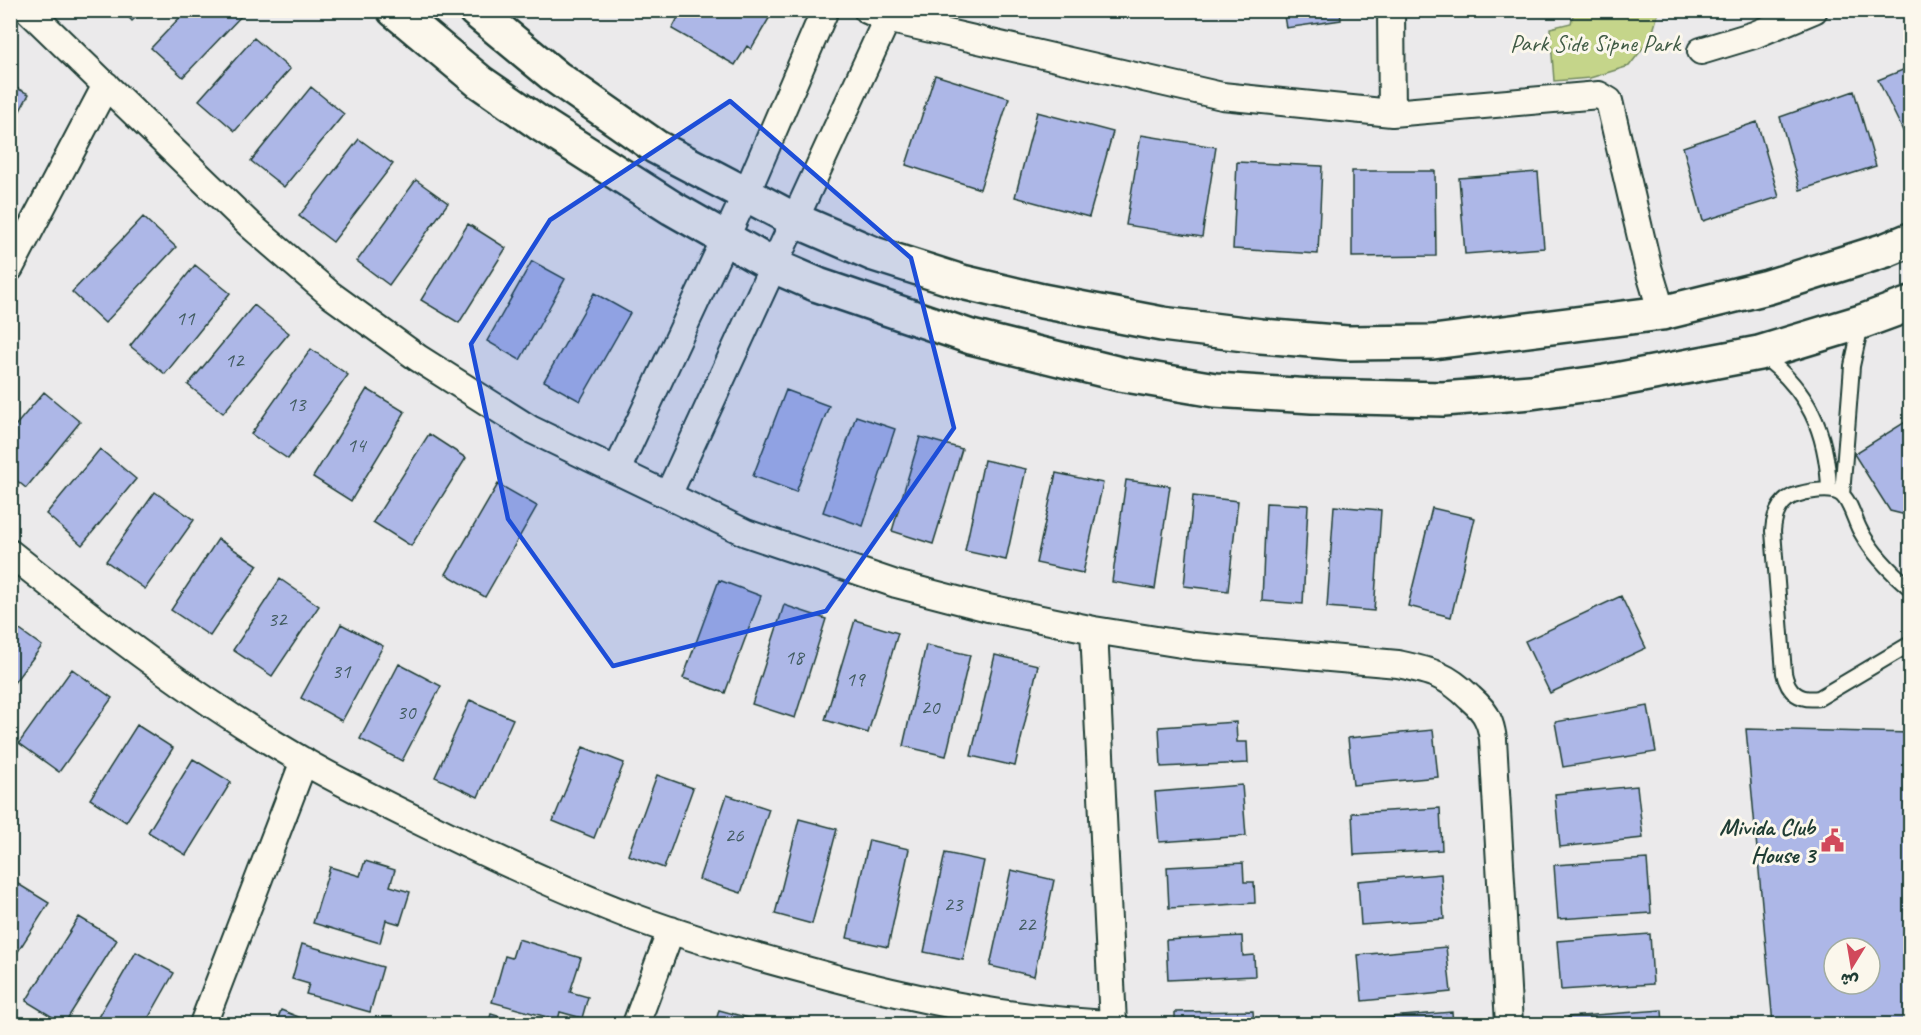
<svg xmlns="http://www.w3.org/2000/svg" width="1921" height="1035" font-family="Caveat,'Playpen Sans Arabic',sans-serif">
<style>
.green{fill:#c5d58a;stroke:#72895f;stroke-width:1.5}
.building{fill:#adb7e7;stroke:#1f3d34;stroke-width:1.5;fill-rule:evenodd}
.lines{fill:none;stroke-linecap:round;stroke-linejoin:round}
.service-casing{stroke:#1f3d34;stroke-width:18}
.minor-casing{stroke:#1f3d34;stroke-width:30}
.tertiary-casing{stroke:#1f3d34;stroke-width:38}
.service{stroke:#fbf7ec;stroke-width:14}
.minor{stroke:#fbf7ec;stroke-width:26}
.tertiary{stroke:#fbf7ec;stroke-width:33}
.marked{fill:#1d4ed8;fill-opacity:0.2;stroke:#1d4ed8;stroke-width:4.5;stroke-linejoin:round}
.labels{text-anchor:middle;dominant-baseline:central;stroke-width:6;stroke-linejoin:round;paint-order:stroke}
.number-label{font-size:21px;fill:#425c61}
.park-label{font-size:24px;fill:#405b45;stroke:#fbf7ec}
.poi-label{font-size:24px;font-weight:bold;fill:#1f3d34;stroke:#fbf7ec;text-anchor:end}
</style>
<rect width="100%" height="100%" fill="#ebeaeb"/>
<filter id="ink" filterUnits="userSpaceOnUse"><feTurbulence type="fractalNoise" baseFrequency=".0167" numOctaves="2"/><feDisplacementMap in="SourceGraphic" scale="12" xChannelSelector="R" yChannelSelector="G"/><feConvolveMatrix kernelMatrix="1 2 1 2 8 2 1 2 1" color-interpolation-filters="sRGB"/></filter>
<g filter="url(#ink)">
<path class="green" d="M1574 11V10L1659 11 1651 38 1629 66 1590 78 1554 81 1550 28 1571 23Z"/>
<path class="building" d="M122 10H144L132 21Z
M187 10 245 12 183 77 151 48Z
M682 10H762L771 15 751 49 747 46 735 65 672 29Z
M1283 10H1340L1341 20 1286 28Z
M254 38 290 69 235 131 199 100Z
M1910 67V145L1878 80Z
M935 75 1009 98 980 189 906 165Z
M10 85 29 94 10 129Z
M311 87 344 114 284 187 251 161Z
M1854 91 1876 166 1800 190 1780 117Z
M1037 112 1113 132 1089 217 1015 197Z
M1757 122 1779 197 1703 221 1683 147Z
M1141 135 1216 147 1202 237 1126 225Z
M359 139 393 164 333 242 299 216Z
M1237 162 1322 166 1318 254 1233 249Z
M1352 171H1435L1436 256 1352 257Z
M1538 172 1544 248 1465 254 1459 178Z
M416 180 448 203 389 285 357 261Z
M143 217 176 247 105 323 72 292Z
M468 224 506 248 459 323 421 300Z
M532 261 565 279 520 360 487 341Z
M195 265 230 293 165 374 130 346Z
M594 293 630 313 580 401 544 381Z
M254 305 289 333 223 413 188 385Z
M311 349 348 375 288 459 251 434Z
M367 389 405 412 351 501 313 477Z
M786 390 829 406 796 492 753 476Z
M44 392 80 422 26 488 10 475V432Z
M856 416 895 429 863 526 823 512Z
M1910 419V516L1890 511 1854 454Z
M429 434 466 458 411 546 373 522Z
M920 437 962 449 933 544 892 531Z
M100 449 136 479 82 545 46 514Z
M984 460 1026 469 1006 560 965 551Z
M1056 473 1103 483 1083 573 1036 563Z
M1126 480 1170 486 1155 589 1112 582Z
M498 484 537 506 485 597 446 574Z
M155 492 194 520 145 589 106 561Z
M1193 496 1238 501 1228 591 1184 586Z
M1266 503 1308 505 1303 604 1262 601Z
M1334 506 1381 510 1374 611 1327 607Z
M1432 508 1475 518 1451 617 1408 606Z
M218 539 258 565 210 636 171 610Z
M280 579 319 606 272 676 233 650Z
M719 580 761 596 725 693 683 678Z
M1621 596 1646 648 1550 693 1525 641Z
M784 605 826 619 795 718 752 704Z
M855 620 898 633 868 733 825 720Z
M10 623 42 646 10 688Z
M341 624 383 646 342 721 301 698Z
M926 645 970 655 946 756 903 746Z
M995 655 1038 665 1015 766 971 756Z
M399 664 441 686 402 761 360 739Z
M72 669 112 698 59 772 19 743Z
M470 700 513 719 478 797 435 777Z
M1648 706 1656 752 1563 767 1555 722Z
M1236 722 1237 742H1247L1248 763 1161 767 1159 727Z
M137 725 173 748 126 822 90 799Z
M1746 729 1910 733V1024H1773ZM1834 948H1870V984H1834Z
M1433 730 1438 777 1353 785 1348 738Z
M583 747 624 763 594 838 553 821Z
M193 759 231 782 186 855 148 832Z
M657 775 693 788 664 868 628 855Z
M1242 785 1246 836 1159 842 1155 792Z
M1637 786 1643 838 1560 847 1555 794Z
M727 795 769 809 741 893 699 879Z
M1440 808 1442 850 1354 855 1352 813Z
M799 819 837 829 812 924 775 914Z
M869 840 909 849 888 947 847 938Z
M945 853 984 861 963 960 924 952Z
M1647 859 1651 913 1558 919 1554 865Z
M365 861 395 870 390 886 410 892 400 924 386 920 380 943 313 923 330 867 360 876Z
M1243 863 1244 882H1254L1255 903 1169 908 1167 867Z
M1011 870 1054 880 1034 976 990 966Z
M1441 874 1444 919 1361 925 1358 881Z
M10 879 49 903 10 964Z
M79 917 117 940 64 1024 26 1001Z
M1650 934 1653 984 1561 990 1557 941Z
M1242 936 1243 956 1254 955 1255 976 1168 980 1166 940Z
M518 939 581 958 570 992 588 997 582 1018 560 1012 558 1020 492 1002 505 956 512 958Z
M302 944 383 967 370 1012 306 994 309 984 292 979Z
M1446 947 1451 992 1362 1001 1358 955Z
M136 952 174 973 145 1024H94Z
M281 1010 316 1024H276Z
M719 1010 760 1021 759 1024H715Z
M1662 1010 1663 1024H1568V1017Z
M1253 1011 1254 1024H1175V1012Z
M1452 1012 1453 1024H1366L1365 1019Z
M491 1014 523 1024H488Z"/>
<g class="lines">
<defs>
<path id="service" d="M1760 354C1808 389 1827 431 1829 489
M1842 495 1852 366 1861 325
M1910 588C1891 572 1873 554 1861 532 1855 522 1851 503 1842 495 1832 486 1804 492 1793 496 1779 502 1774 517 1773 531L1784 673C1788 693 1800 701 1819 698L1910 644"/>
<path id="minor" d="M28 10 250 225 331 295 418 358 530 429 746 533 896 584 988 608 1094 630 1194 646 1398 664C1430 671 1446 674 1470 698 1477 704 1485 712 1488 720 1491 726 1492 733 1493 739L1509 1024
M867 10 887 19 1222 96 1392 113 1391 10
M1701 51 1754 35 1814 10
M1392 113 1599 95 1609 101 1648 267 1662 313
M10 268 106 85
M617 470 746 194 825 10
M668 495 887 19
M10 553C104 628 200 702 305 762 342 783 380 802 419 821 490 856 562 890 636 918 692 939 749 955 806 970 906 998 1009 1020 1113 1024
M1094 630 1113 1024
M203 1024 304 761
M636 1024 671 930"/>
<path id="tertiary" d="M394 10 480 82 539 123 672 208 774 266 818 285 971 337 1120 374 1215 390 1312 396 1443 399 1531 392 1605 382 1759 353 1861 322 1910 304
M475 10 556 77 656 147 795 220 874 254 962 282 1042 301 1162 324 1261 336 1347 343 1433 342 1662 313 1768 287 1886 250 1910 240"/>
</defs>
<use href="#service" class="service-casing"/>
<use href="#minor" class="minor-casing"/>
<use href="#tertiary" class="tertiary-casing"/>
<use href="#service" class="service"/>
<use href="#minor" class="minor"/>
<use href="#tertiary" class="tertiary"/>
</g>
</g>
<path class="marked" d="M730 101 911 258 954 428 826 611 613 666 508 519 471 344 550 220Z"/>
<defs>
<symbol id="civic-bare" viewBox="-9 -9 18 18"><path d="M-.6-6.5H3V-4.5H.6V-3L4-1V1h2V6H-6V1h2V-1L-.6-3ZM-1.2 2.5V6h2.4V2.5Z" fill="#d1495b" stroke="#fbf7ec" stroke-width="2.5" paint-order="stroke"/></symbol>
</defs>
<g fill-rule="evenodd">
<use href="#civic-bare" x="1816" y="824" width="33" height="33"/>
</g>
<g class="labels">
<g class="number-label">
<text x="185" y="318">11</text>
<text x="234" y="360">12</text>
<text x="296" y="404">13</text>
<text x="356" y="445">14</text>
<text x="277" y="619">32</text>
<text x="794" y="657">18</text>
<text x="341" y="671">31</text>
<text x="855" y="679">19</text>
<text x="930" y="707">20</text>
<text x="406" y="712">30</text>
<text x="734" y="835">26</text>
<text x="953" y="904">23</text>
<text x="1026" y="924">22</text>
</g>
<g class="park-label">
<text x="1595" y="43">Park Side Sipne Park</text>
</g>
<g class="poi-label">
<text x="1815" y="827">Mivida Club<tspan x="1815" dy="28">House 3</tspan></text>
</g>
</g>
<rect width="1921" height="1035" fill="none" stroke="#fbf7ec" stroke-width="36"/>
<rect x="18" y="18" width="1885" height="999" fill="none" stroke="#1f3d34" stroke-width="2" filter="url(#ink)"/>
<g transform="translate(1852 966) rotate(191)"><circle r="28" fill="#fbf7ec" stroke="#a3ada2" stroke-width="1.5"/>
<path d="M0-4.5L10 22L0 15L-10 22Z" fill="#d1495b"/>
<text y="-9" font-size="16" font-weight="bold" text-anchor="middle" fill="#1f3d34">ش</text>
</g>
</svg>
